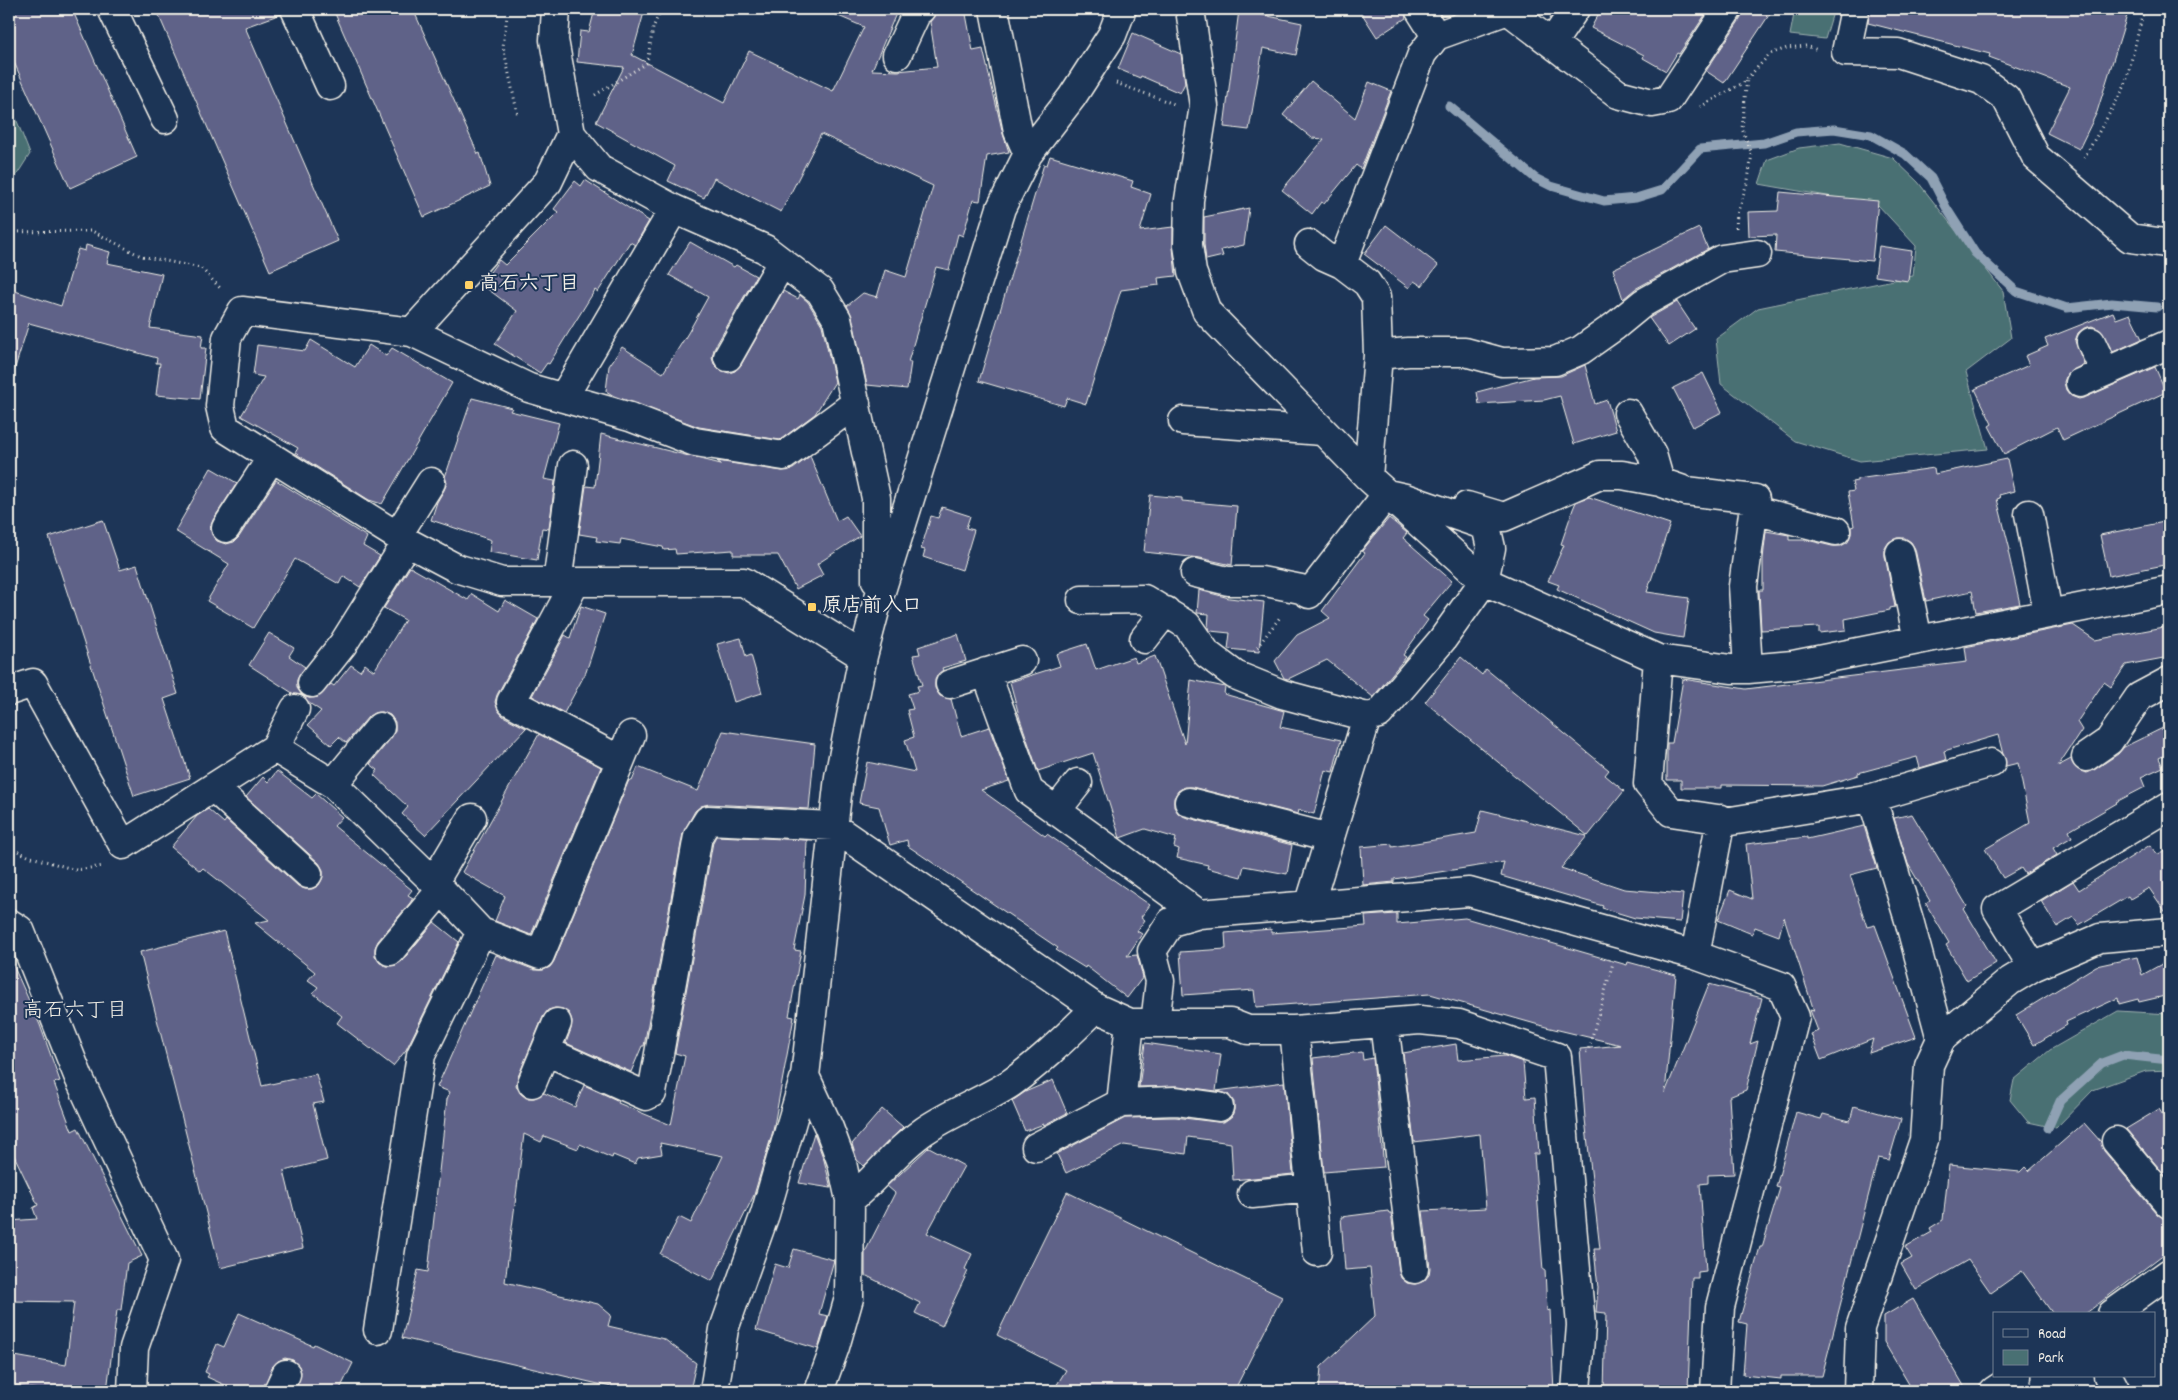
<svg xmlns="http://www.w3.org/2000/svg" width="2178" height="1400" font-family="Dekko,'Klee One',sans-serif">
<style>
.green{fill:#497073;stroke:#9eb0ae}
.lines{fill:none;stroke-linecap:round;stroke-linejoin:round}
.stream{stroke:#8fa1b4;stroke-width:9}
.building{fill:#5e6288;stroke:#f4f1e8}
.minor-casing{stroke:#f4f1e8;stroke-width:31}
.path{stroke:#f4f1e8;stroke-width:3;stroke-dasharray:1 4;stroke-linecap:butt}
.minor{stroke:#1d3557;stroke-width:28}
.poi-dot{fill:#ffd166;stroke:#1d3557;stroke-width:2}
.labels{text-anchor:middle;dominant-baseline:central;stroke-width:4;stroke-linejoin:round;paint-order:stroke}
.poi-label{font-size:20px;font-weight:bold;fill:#f4f1e8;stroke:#1d3557;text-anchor:start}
.neighbourhood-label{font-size:21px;fill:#f4f1e8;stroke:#1d3557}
</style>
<rect width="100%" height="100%" fill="#1d3557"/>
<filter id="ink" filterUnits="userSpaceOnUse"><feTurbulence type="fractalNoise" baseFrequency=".02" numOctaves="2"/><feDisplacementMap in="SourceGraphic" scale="10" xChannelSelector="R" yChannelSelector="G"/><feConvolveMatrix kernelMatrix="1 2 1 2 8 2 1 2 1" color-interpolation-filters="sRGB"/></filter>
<g filter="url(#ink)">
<path class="green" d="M1795 9H1834L1825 39 1790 35Z
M9 101 30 154 9 187Z
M1840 143 1893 158 1918 182 2003 291 2011 338 1966 372 1988 449 1860 461 1795 441 1721 384 1716 339 1758 308 1913 276 1916 246 1878 205 1759 184 1767 160 1799 148Z
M2118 1011 2169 1014V1070L2146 1071 2093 1090 2056 1128 2028 1122 2010 1100 2014 1080 2050 1050Z"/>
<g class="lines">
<path class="stream" d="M1449 106 1535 178 1551 186 1604 201 1636 198 1662 190 1700 149 1764 143 1796 132 1834 129 1871 135 1905 154 1931 178 1947 209 1975 253 2016 291 2067 308 2112 303 2157 307
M2048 1128 2060 1101 2102 1063 2123 1055 2169 1060"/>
</g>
<path class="building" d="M9 9H72L137 157 70 188 9 51Z
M156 9H280L281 14 245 27 338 241 270 271Z
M333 9H413L478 154 480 153 490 186 424 217Z
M595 9H645L632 55 724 103 749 51 833 91 864 27 822 9H898L872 70 898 71 937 67 930 22 936 13 965 9 973 51 983 49 1003 134 1009 152 987 156 980 201 973 200 963 236 958 234 949 270 936 267 908 362H911L907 389 867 385 852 316 847 306 863 293 877 297 885 270 906 277 933 186 821 134 781 212 714 178 704 198 668 181 675 166 596 122 624 67 577 62 580 31 589 32Z
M1359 9H1404L1406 18 1377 37Z
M1601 9H1709L1679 54 1677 53 1666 71 1643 58 1644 55 1591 28Z
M1743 9H1773L1724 83 1706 71 1741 18Z
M1870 9H2129L2097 112 2079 149 2047 133 2070 87 1989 57 1990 54 1868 23Z
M1239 10 1302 23 1296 55 1263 48 1249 130 1224 127Z
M1133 33 1181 54 1185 83 1180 93 1141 76 1140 78 1118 69Z
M1311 81 1355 118 1369 82 1391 91 1361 169 1356 165 1324 204 1321 202 1312 214 1282 190 1324 139 1312 138 1283 115Z
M1050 156 1133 181 1131 187 1151 194 1140 231 1173 227V247L1176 276 1158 278 1159 285 1121 290 1086 404 1067 398 1064 406 979 381 1044 164 1047 165Z
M585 180 649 221 635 245 630 242 598 292 595 290 549 364 547 363 540 373 495 344 517 311 481 284 499 260 505 265 558 212 554 209 575 181 581 186Z
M1780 192 1878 201 1872 261 1775 252 1776 235 1749 236 1748 212 1778 211Z
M1249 208 1244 245 1221 250 1223 256 1206 260 1204 244V217Z
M1386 225 1438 265 1422 286 1414 281 1409 288 1364 254Z
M1699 228 1708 249 1635 289 1623 299 1613 269Z
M690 242 734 267 736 265 756 276 714 349 712 358 714 364 720 370 729 373 735 371 741 365 783 291 798 299 800 295 808 302 822 325 835 382 815 414 780 440 699 427 614 396 606 391 609 366 622 347 663 373 688 333 708 297 669 275Z
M86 245 110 252 107 263 162 274 150 328 203 335 201 348H206L200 399 156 395 160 363H156L157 358 29 323 14 371H9V289L61 306 78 249 85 251Z
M1879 246 1912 251 1908 281 1875 276Z
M1677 302 1695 329 1669 346 1649 318Z
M2113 312 2116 319 2130 314 2142 339 2113 352 2100 330 2092 326 2084 328 2078 333 2075 341 2084 364 2067 374 2064 382 2066 390 2071 396 2079 399 2086 397 2155 367 2166 392 2063 440 2057 427 2004 454 1989 426 1992 424 1975 389 2029 365 2025 356 2048 346 2045 339Z
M311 340 355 367 369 345 386 356 392 348 452 383 382 504 369 500 295 453 298 448 241 416 264 377 253 375 257 345 305 351Z
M1585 365 1595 404 1607 400 1616 431 1574 444 1560 396 1544 400 1479 404 1477 392 1534 377 1561 376Z
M1703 373 1722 412 1693 427 1673 388Z
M472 398 512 408 510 411 559 423 544 479 555 481 549 529 542 528 537 560 489 552 491 540 431 520 437 502 444 490 447 483 445 477Z
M601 434 721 464 717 461 782 471 793 469 810 456 837 521 846 516 860 536 817 564 823 575 796 589 778 555H733V550L676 554 675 549 664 550 663 547 621 539 620 544 596 541 597 537 579 534 586 486 595 487Z
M2007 459 2014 491 1999 495 2000 498 1997 499 2010 550 2008 551 2020 604 1976 612 1972 591 1926 601 1915 549 1911 542 1905 538H1897L1889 542 1885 548V556L1895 607 1890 608V610L1845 619 1846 630 1819 633V627L1761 630 1759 590H1763V559L1766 531 1789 535V540H1807L1832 546H1841L1848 542 1851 534V527L1854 526 1848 492 1854 491 1852 482 1857 481V479L1934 468 1935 474Z
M211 468 237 483 213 520 210 528 212 535 217 541 226 544 234 542 239 537 276 480 367 537 363 546 380 556 360 587 343 576 339 584 295 559 253 628 207 601 229 564 175 531Z
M1150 495 1182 498V501L1237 506 1232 565 1200 558 1144 552Z
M1589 497 1670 524 1647 592 1689 598 1683 638 1654 633 1557 589 1559 585 1548 581 1564 545 1561 544 1573 509 1576 502Z
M942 507 970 516 966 528 974 530 962 570 923 557 925 550 921 549 931 516 938 518Z
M1389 518 1407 533 1403 538 1452 581 1423 616 1428 620 1403 655 1406 657 1373 697 1327 660 1288 679 1284 678 1275 661 1297 635 1330 618 1322 611 1365 553 1362 551Z
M103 520 120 570 137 565 178 694 164 699 190 778 134 796 49 537Z
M2169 521V564L2109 576 2100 535Z
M410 567 468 600 472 594 499 611 505 600 538 619 497 695 495 702 498 710 503 716 526 728 425 835 402 814 408 807 374 775 378 770 370 764 392 737 395 730V722L390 715 382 712 374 713 368 717 346 743 339 737 331 745 308 725 321 711 309 703 303 695 294 694 249 665 269 633 294 648 289 656 305 667 297 680V688L302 695 309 698 318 697 331 684 334 686 351 665 360 671 365 664 374 671 405 620 384 608Z
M1199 590 1229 598 1264 602 1259 652 1228 649 1230 633 1210 631 1208 628 1209 614 1197 613Z
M581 606 605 614 586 672 564 713 532 696 565 635 570 638Z
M2073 625 2095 640 2164 627 2169 657 2126 665 2111 687 2104 682 2077 722 2082 730 2058 766 2071 759 2074 766 2080 771 2087 773 2094 770 2118 754 2124 747 2169 725V753L2159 758 2163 767 2141 777 2145 787 2116 802 2117 803 2069 831 2072 837 2053 848 2057 855 2025 874 2021 868 2003 878 1985 849 2030 823 2018 763 2006 766 1998 735 1944 751 1946 760 1920 768 1917 757 1858 773V775L1822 786 1722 785V788H1681V780H1667V743H1672L1683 679 1746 689 1967 662 1965 647Z
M958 634 966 661 942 668 943 670 938 674 935 680V688L940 696 951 699 961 736 989 727 1009 781 981 790 1045 836 1047 834 1150 905 1141 917 1145 920 1137 931 1142 934 1127 956 1137 955 1143 977 1127 998 1086 966 1085 968 1056 950 1058 948 908 846 907 840 890 845 879 807 859 803 867 762 915 772 905 740 914 737 907 710 913 709 908 694 919 691 917 686 922 685 913 655 920 654 918 647Z
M741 638 746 657 751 655 762 693 734 702 717 644Z
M1087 644 1096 670 1134 657 1136 663 1155 656 1185 744 1191 680 1225 687 1224 694 1284 711 1280 727 1341 740 1333 772 1325 770 1314 814 1299 810 1298 814 1192 787H1184L1178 791 1174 798V807L1178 813 1185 817 1292 845 1287 874 1244 866 1241 877 1207 868 1208 865 1177 858 1179 849 1174 847 1176 838 1145 829 1120 838 1093 753 1038 771 1020 719 1010 682 1060 666 1056 654Z
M1461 657 1482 675 1486 669 1609 770 1605 775 1624 791 1588 836 1425 702Z
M723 731 815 744 809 809 709 804 701 806 695 811 683 833 644 1046H642L631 1072 566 1043 571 1029 572 1021 569 1013 563 1009 555 1008 548 1010 543 1017 518 1077 516 1085 520 1093 526 1098H534L544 1093 575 1107 584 1085 619 1101 618 1103 671 1125 685 1056 675 1053 713 842 716 836 807 840 805 895 794 950 801 951 789 1016 794 1017 773 1131 754 1195 712 1281 660 1254 679 1217 691 1223 723 1156 660 1143 662 1154 638 1158 635 1164 613 1155 612 1158 580 1144 578 1149 544 1136 541 1142 524 1134 505 1282 598 1304 611 1315 608 1326 664 1339 696 1363 690 1391H628L402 1338 418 1270 428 1272 447 1099 450 1092 437 1087 496 955 535 970H543L550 967 554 961 629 780 632 781 638 767 698 791Z
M539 734 601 767 531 935 495 921 505 896 462 872Z
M277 771 312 798 316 794 342 817 334 826 412 890 408 895 413 898 410 903 378 941 375 948V956L380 963 388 966 396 965 402 961 434 922 459 942 406 1050 393 1066 337 1023 342 1016 313 993 318 987 308 980 315 972 255 923 269 920 203 868 200 871 171 847 197 816 208 809 224 823 226 820 298 886 305 889H312L319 885 323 877V870L319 863 246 797 263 777 268 782Z
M1482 810 1587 836 1561 868 1624 889 1683 894 1680 922 1635 918 1602 908 1603 906 1501 876 1504 862 1394 879V882L1363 885 1361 847 1392 844V847L1476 833Z
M1912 814 1967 906 1964 909 1996 963 1967 981 1946 945 1949 943 1926 904 1930 901 1908 864 1894 818Z
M1864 826 1877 868 1850 875 1867 927 1875 925 1916 1037 1869 1053 1873 1039 1821 1060 1811 1034 1818 1031 1810 1010 1814 1011 1784 917 1779 936 1755 927 1752 934 1718 920 1730 890 1752 899 1746 844 1807 837V839Z
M2150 845 2157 855 2169 847V917L2149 888 2130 899 2128 896 2079 925 2073 917 2057 927 2041 901 2073 881 2079 890Z
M1397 914V924L1465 918 1627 965 1628 962 1676 975 1665 1093 1709 984 1762 998 1750 1044 1758 1041 1746 1090 1729 1097 1734 1174 1708 1175V1183L1700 1184 1706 1271 1698 1272V1278H1692L1688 1391H1604L1606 1313 1596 1312 1598 1288 1594 1249H1600L1585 1119 1580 1049 1621 1045 1546 1027 1430 994 1256 1007 1254 990 1183 995 1180 952 1226 949 1225 933 1271 929V933L1366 926 1365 916Z
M224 931 262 1086 316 1074 324 1102 313 1104 327 1160 284 1171 303 1248 220 1268 140 952Z
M9 956 40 1025 60 1081 54 1083 72 1131 78 1128 142 1256 127 1263 121 1310H117L107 1391H46L9 1385V1355L66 1365 74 1302 9 1301V1221L37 1219 33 1208 38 1205 9 1145Z
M2137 957 2142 975 2169 960V995L2139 1002 2138 999 2119 1004 2118 998 2066 1022 2067 1025 2034 1045 2016 1015 2096 966Z
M1145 1043 1221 1054 1216 1091 1178 1086 1139 1087Z
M1456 1044 1458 1060 1505 1056 1523 1062 1526 1098 1535 1097 1539 1154H1534L1543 1270H1545L1547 1311 1550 1310 1554 1391H1319L1321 1367 1375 1316 1370 1268 1345 1270 1341 1217 1388 1211 1389 1213H1391L1399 1271 1401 1278 1407 1283 1415 1284 1424 1281 1429 1275 1430 1268 1423 1211 1486 1208 1480 1134 1414 1142 1403 1053Z
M1362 1052 1363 1060 1373 1058 1384 1167 1324 1172 1313 1058Z
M1053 1080 1067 1113 1044 1125V1124L1025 1131 1012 1101 1025 1092Z
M1284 1082 1293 1174 1233 1180 1231 1143 1188 1137 1186 1154 1124 1145 1066 1173 1057 1154 1125 1118 1175 1117 1217 1122H1224L1232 1116 1234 1110V1102L1228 1094 1217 1091Z
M1854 1106 1901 1119 1889 1160 1878 1158 1822 1376H1781V1379L1743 1375 1747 1324 1739 1322 1760 1247H1762L1780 1188 1776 1187 1796 1112 1821 1119 1823 1114 1850 1121Z
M882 1109 903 1127 864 1166 857 1160 852 1144Z
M2159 1109 2169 1125V1180L2126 1129Z
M2084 1123 2101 1142 2104 1151 2157 1214 2163 1218 2169 1219V1250L2085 1314H2053L2022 1271 1991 1293 1968 1260 1916 1290 1901 1264 1912 1258 1905 1247 1932 1232 1930 1228 1943 1220 1949 1165 2020 1172 2025 1167 2029 1171Z
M814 1133 824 1160 831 1188 799 1183Z
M929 1147 964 1166 927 1233 972 1254 965 1269 968 1271 942 1326 915 1313 920 1303 865 1275V1252L895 1193 887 1186Z
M1067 1192 1282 1297 1234 1391H1053L1066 1370 997 1335Z
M794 1249 834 1260 819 1314 828 1316 818 1349 756 1330 775 1264 788 1268Z
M1913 1299 1967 1391H1913L1884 1342V1316Z
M239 1313 313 1346 314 1344 353 1363 339 1391H295L301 1372 299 1366 293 1360 285 1358 278 1361 272 1367 263 1391H238L207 1377 209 1374 205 1372 217 1344 224 1347Z"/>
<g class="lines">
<defs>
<path id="minor" d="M112 9 165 119
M295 9 330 86
M556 9 554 40 571 134 599 168 674 209 765 249 820 291 837 319 876 498V581
M994 9 1018 131 1028 154
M1190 9 1204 106 1189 200 1188 245 1192 272 1207 312 1368 477 1484 581 1658 659 1731 669H1748L1793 665 2169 590
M1419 9 1436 36
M1855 9 1846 52 1898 53 1981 80 2006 98 2036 157 2130 238 2165 243 2169 242
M1552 43 1575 9
M897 55 917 12 921 9
M1309 244 1324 256 1342 264 1367 283 1376 297 1378 355 1368 477
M1342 264 1422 54 1436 36 1508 10 1618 94 1652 103 1668 100 1728 9
M412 332 548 182 571 134
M2091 342 2105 372
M1378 355 1408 352H1465L1502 362 1555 361 1581 350 1615 326 1643 303 1722 259 1757 254
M728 357 782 262
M2080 383 2169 344
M563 398 674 209
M856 403 784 456 695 442 630 417 529 388 412 332 242 311 227 338 220 406 225 428 407 542 456 568 502 582H744L863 656
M1628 413 1652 454 1660 482
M1183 421 1322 431
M1467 506 1504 517 1600 475H1622L1660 482 1686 491 1755 499 1743 586 1748 669
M1753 510 1836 531
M2029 514 2048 613
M226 528 272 457
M397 536 431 482
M1900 553 1918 640
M1195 573 1228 581H1261L1301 589 1309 594 1387 494 1405 498 1486 526 1491 548 1484 581 1442 640 1379 714 1367 717 1309 906
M557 583 573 465
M575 583 511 702 620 760
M1082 600 1144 599 1187 625 1207 654 1235 675 1282 694 1367 717
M1144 639 1166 611
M1658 659 1648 784 1671 812 1731 821 1872 798 1991 763
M986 672 1029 791 1199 914
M312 683 343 644 407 542
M950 684 1022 661
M9 691 33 683 123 845 275 748 295 709
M275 748 333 784 434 882 481 932 421 1055 378 1330
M2086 757 2109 741 2139 697 2169 681
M333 784 380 727
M214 788 308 874
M1189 802 1330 838
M1056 811 1078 783
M434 882 472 818
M9 923 20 930 79 1078 164 1260 134 1348 132 1391
M481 932 540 955 631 735
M390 951 441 890
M1695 955 1721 819
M2033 967 1997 909 2169 806
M1155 1023 1160 981 1152 951 1171 922 1199 914 1469 892 1695 955 1781 986 1795 1017 1720 1307 1715 1391
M1384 1023 1414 1269
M1294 1030 1317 1252
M1941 1039 2010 981 2033 967 2100 938 2169 932
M546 1051 646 1096 652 1093 698 836 708 820 832 826 1096 1008 1130 1023H1230L1248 1030H1294L1420 1020 1459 1024 1557 1057 1581 1325 1576 1391
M805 1076 829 1128 842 1163 850 1200 849 1298 835 1347 819 1391
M532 1083 557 1023
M1121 1103 1130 1023
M2116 1141 2169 1204
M1036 1147 1121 1103 1176 1101 1219 1107
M1252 1194 1310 1188
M850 1200C877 1178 895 1151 924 1131 951 1112 984 1101 1011 1083 1042 1061 1069 1034 1096 1008
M2112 1314 2169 1273
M2108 1376 2116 1391
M278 1391 286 1374
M714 1391 724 1329 765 1214 805 1076 839 777 863 656 876 607 1001 208 1028 154 1072 97 1112 35 1122 9
M1858 1391 1860 1328 1924 1140 1929 1065 1941 1039 1909 920 1872 798
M1994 1391 2017 1376"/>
</defs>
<use href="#minor" class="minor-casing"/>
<path class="path" d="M508 9 503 46 518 116
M1116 83 1174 104
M595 95 647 63 653 28 661 9
M1700 107 1743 83 1770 54 1787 48 1806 46 1818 50
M2084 158 2125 86 2144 9
M1736 228 1737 214 1748 180 1752 154 1742 129 1747 78
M9 232 92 231 141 256 201 268 222 290
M1254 651 1281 616
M9 847 28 856 76 870 104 866
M1586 1052 1588 1051 1613 963"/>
<use href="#minor" class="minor"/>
</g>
</g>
<g class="poi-dot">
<rect x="464" y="280" width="10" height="10" rx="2.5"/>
<rect x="807" y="602" width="10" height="10" rx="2.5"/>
</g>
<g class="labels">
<g class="poi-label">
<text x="479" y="285">高石六丁目</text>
<text x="822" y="607">原店前入口</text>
</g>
<g class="neighbourhood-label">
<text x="75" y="1012">高石六丁目</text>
</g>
</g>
<rect width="2178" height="1400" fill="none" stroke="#1d3557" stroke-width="30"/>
<rect x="15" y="15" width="2148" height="1370" fill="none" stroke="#f4f1e8" stroke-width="2" filter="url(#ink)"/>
<rect x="1993" y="1312" width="162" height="65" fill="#1d3557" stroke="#738091"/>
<rect x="2003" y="1329" width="25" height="8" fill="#1d3557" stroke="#738091"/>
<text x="2038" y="1338" font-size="15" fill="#f4f1e8">Road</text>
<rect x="2003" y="1350" width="25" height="15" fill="#497073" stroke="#738091"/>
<text x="2038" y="1362" font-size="15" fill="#f4f1e8">Park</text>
</svg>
